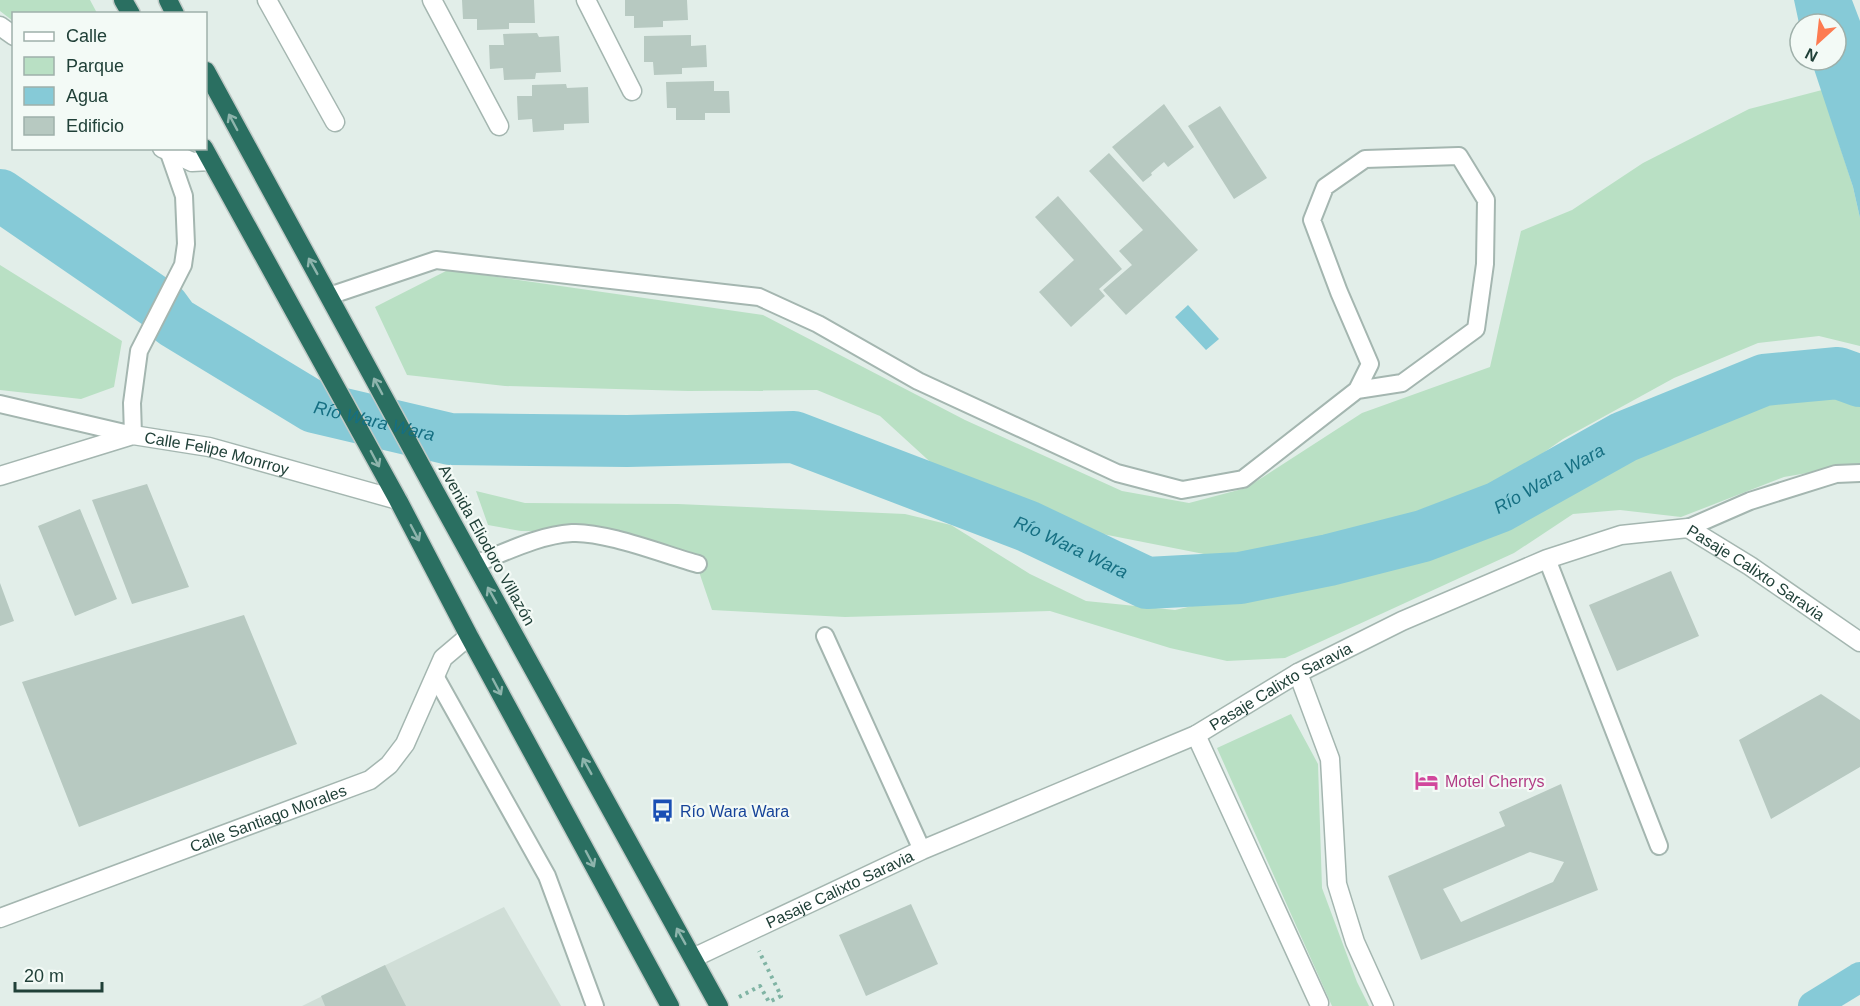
<svg xmlns="http://www.w3.org/2000/svg" width="1860" height="1006" font-family="Helvetica,sans-serif">
<style>
.built{fill:#d0ded7}
.green{fill:#b9e0c4}
.water{fill:#86cad7}
.lines{fill:none;stroke-linecap:round;stroke-linejoin:round}
.canal{stroke:#86cad7;stroke-width:30}
.river{stroke:#86cad7;stroke-width:52}
.building{fill:#b7c9c1;fill-rule:evenodd}
.lane-casing{stroke:#a4b6b0;stroke-width:20}
.street-casing{stroke:#a4b6b0;stroke-width:21}
.highway-casing{stroke:#c1cac7;stroke-width:21}
.path{stroke:#80b4a4;stroke-width:4;stroke-dasharray:3 4.5;stroke-linecap:butt}
.lane{stroke:#fff;stroke-width:16}
.street{stroke:#fff;stroke-width:18}
.highway{stroke:#2a6f61;stroke-width:18}
.oneway{stroke:#8eb4ac}
.labels{text-anchor:middle;dominant-baseline:central;stroke-width:4.5;stroke-linejoin:round;paint-order:stroke}
.street-label{font-size:16px;fill:#204038;stroke:#f3faf6}
.hotel-label{font-size:16px;fill:#b23c85;stroke:#f3faf6;text-anchor:start}
.transit-label{font-size:16px;fill:#164399;stroke:#f3faf6;text-anchor:start}
.water-label{font-size:18px;font-style:italic;fill:#156f82;stroke:#f3faf6}
</style>
<rect width="100%" height="100%" fill="#e2eee9"/>
<path class="built" d="M504 907 561 1006H302Z"/>
<path class="green" d="M0 0H90L97 13 14 14 13 21 0 11Z
M1822 90 1853 187 1860 218V346L1819 336 1758 343 1674 378 1563 439 1509 477 1298 555 1214 556 1072 528 1003 504 938 469 880 416 817 390 688 391 505 386 407 375 375 307 448 270 763 315 965 420 1122 491 1189 503 1246 488 1362 413 1490 367 1521 231 1572 210 1643 163 1749 109Z
M0 265 122 341 114 387 81 399 0 390Z
M1834 384 1860 393V464L1784 477 1681 517 1620 510 1573 514 1514 553 1285 658 1227 661 1170 648 1050 611 845 617 712 610 696 563 583 532 521 531 488 525 476 491 525 503 678 504 905 514 951 525 1030 574 1086 601 1175 610 1372 564 1508 515 1654 437 1764 392Z
M1291 714 1318 764 1322 888 1357 982 1369 1006H1332L1217 748Z"/>
<path class="water" d="M1794 0H1852L1860 21V218L1853 187 1811 60H1836V24H1800V28Z
M1188 305 1219 339 1206 350 1175 317Z"/>
<g class="lines">
<path class="canal" d="M1813 1006 1860 977"/>
<path class="river" id="s1" d="M0 195 163 307 174 322 314 407 450 439 627 441 794 437 1027 526 1147 583 1240 578 1329 560 1423 536 1499 507 1624 437 1764 380 1838 373 1860 381"/>
</g>
<path class="building" d="M462 0H534L535 23H509V29L477 30V19H463Z
M625 0H687L688 20 663 21V27L634 28V16H625Z
M537 33 539 37 559 36 561 72 536 73 535 79 504 80 503 68 490 69 489 45H504L503 34Z
M691 35V46L706 45 707 67 682 68V74L654 75 653 62H644V36Z
M714 81V91H729L730 113H705V120H676V108H667L666 82Z
M566 84 567 88 588 87 589 123 564 124V130L533 132 532 119 518 120 517 96H532V85Z
M1164 104 1194 147 1168 167 1164 162 1151 173 1152 175 1143 182 1112 147Z
M1220 106 1267 178 1234 199 1188 126Z
M1109 153 1198 250 1126 315 1103 290 1132 265 1119 251 1143 230 1089 171Z
M1058 196 1122 269 1099 289 1105 296 1071 327 1039 292 1074 260 1035 217Z
M147 484 189 587 132 604 92 500Z
M80 509 117 599 75 616 38 526Z
M1671 571 1699 636 1617 671 1589 605Z
M0 583 14 621 0 626Z
M244 615 297 744 79 827 22 682Z
M1821 694 1860 720V767L1771 819 1739 740Z
M1561 784 1598 890 1421 960 1388 876 1505 826 1499 812ZM1530 852 1564 862 1553 882 1461 922 1443 889Z
M911 904 938 964 866 996 839 935Z
M385 965 406 1006H325L321 996Z"/>
<g class="lines">
<defs>
<path id="lane" d="M329 296 436 260 759 297 818 324 918 381 1117 473 1182 490 1243 479 1357 390 1370 364 1339 292 1312 220 1325 187 1365 159 1459 156 1486 200 1485 264 1476 329 1402 383 1357 390
M0 404 133 435 132 403 139 351 183 265 186 244 184 196 169 153
M1688 528 1750 501 1836 474 1860 473
M1547 559 1659 846
M475 564C506 552 539 535 572 533 604 531 665 555 698 564
M825 636 922 850
M435 676 547 876 595 1006"/>
<g id="street">
<path d="M267 0 335 122"/>
<path d="M432 0 499 126"/>
<path d="M586 0 632 91"/>
<path d="M0 26 14 36"/>
<path d="M162 148 192 162 211 161"/>
<path id="s2" d="M0 476 133 435 209 447 398 500"/>
<path d="M1298 673 1330 759 1337 884 1355 942 1384 1006"/>
<path d="M1196 735 1319 1003"/>
<path id="s3" d="M0 918 370 780 389 765 405 744 443 658 469 636"/>
<path id="s4" d="M693 958 922 850 1196 735 1298 673 1402 621 1547 559 1621 535 1688 528 1750 566 1860 642"/>
</g>
<path id="highway" d="M123 0 131 14
M168 0 175 14
M206 71 436 493 719 1006
M204 148 398 500 469 636 670 1006"/>
</defs>
<use href="#lane" class="lane-casing"/>
<use href="#street" class="street-casing"/>
<use href="#highway" class="highway-casing"/>
<path class="path" d="M739 997 760 986 769 1002 781 996 759 951"/>
<use href="#lane" class="lane"/>
<use href="#street" class="street"/>
<use href="#highway" class="highway"/>
</g>
<defs><path id="oneway-shaft" d="M-6 0H5M1.5-3L5.5 0L1.5 3" fill="none" stroke-width="1.6" stroke-linecap="round" stroke-linejoin="round" transform="scale(1.5)"/></defs>
<g class="oneway">
<use href="#oneway-shaft" transform="translate(233 122) rotate(-118)"/>
<use href="#oneway-shaft" transform="translate(313 266) rotate(-119)"/>
<use href="#oneway-shaft" transform="translate(378 386) rotate(-118)"/>
<use href="#oneway-shaft" transform="translate(375 459) rotate(62)"/>
<use href="#oneway-shaft" transform="translate(415 533) rotate(62)"/>
<use href="#oneway-shaft" transform="translate(492 595) rotate(-119)"/>
<use href="#oneway-shaft" transform="translate(497 687) rotate(62)"/>
<use href="#oneway-shaft" transform="translate(587 766) rotate(-119)"/>
<use href="#oneway-shaft" transform="translate(590 859) rotate(62)"/>
<use href="#oneway-shaft" transform="translate(681 936) rotate(-119)"/>
</g>
<defs>
<symbol id="hotel-bare" viewBox="-9 -9 18 18"><path d="M-6-4.5h1.5V1H6V5H4.5V3h-9V5H-6ZM-4 0a1.8 1.8 0 1 1 3.6 0ZM.5 0V-2.5h3Q6-2.5 6 0Z" fill="#d1479c" stroke="#f3faf6" stroke-width="2.5" paint-order="stroke"/></symbol>
<symbol id="bus-bare" viewBox="-9 -9 18 18"><path d="M-5-6H5V4H4V6H2V4H-2V6H-4V4H-5ZM-3.5-4V0h7V-4ZM-3.5 1.2v1.5H-2V1.2ZM2 1.2v1.5H3.5V1.2Z" fill="#1a4fb4" stroke="#f3faf6" stroke-width="2.5" paint-order="stroke"/></symbol>
</defs>
<g fill-rule="evenodd">
<use href="#hotel-bare" x="1410" y="764" width="33" height="33"/>
<use href="#bus-bare" x="646" y="794" width="33" height="33"/>
</g>
<g class="labels">
<g class="street-label">
<text stroke="none"><textPath href="#s2" startOffset="225">Calle Felipe Monrroy</textPath></text>
<text transform="translate(487 545) rotate(61)">Avenida Eliodoro Villazón</text>
<text stroke="none"><textPath href="#s4" startOffset="1170">Pasaje Calixto Saravia</textPath></text>
<text stroke="none"><textPath href="#s4" startOffset="648">Pasaje Calixto Saravia</textPath></text>
<text stroke="none"><textPath href="#s3" startOffset="286">Calle Santiago Morales</textPath></text>
<text stroke="none"><textPath href="#s4" startOffset="162">Pasaje Calixto Saravia</textPath></text>
</g>
<g class="hotel-label">
<text x="1445" y="781">Motel Cherrys</text>
</g>
<g class="transit-label">
<text x="680" y="811">Río Wara Wara</text>
</g>
<g class="water-label">
<text stroke="none"><textPath href="#s1" startOffset="442">Río Wara Wara</textPath></text>
<text stroke="none"><textPath href="#s1" startOffset="1666">Río Wara Wara</textPath></text>
<text stroke="none"><textPath href="#s1" startOffset="1162">Río Wara Wara</textPath></text>
</g>
</g>
<rect x="12" y="12" width="195" height="138" fill="#f3faf6" stroke="#9fb0aa" stroke-width="1.5"/>
<rect x="24" y="32" width="30" height="9" fill="#ffffff" stroke="#9fb0aa" stroke-width="1.5"/>
<text x="66" y="42" font-size="18" fill="#204038">Calle</text>
<rect x="24" y="57" width="30" height="18" fill="#b9e0c4" stroke="#9fb0aa" stroke-width="1.5"/>
<text x="66" y="72" font-size="18" fill="#204038">Parque</text>
<rect x="24" y="87" width="30" height="18" fill="#86cad7" stroke="#9fb0aa" stroke-width="1.5"/>
<text x="66" y="102" font-size="18" fill="#204038">Agua</text>
<rect x="24" y="117" width="30" height="18" fill="#b7c9c1" stroke="#9fb0aa" stroke-width="1.5"/>
<text x="66" y="132" font-size="18" fill="#204038">Edificio</text>
<g transform="translate(1818 42) rotate(207)"><circle r="28" fill="#f3faf6" stroke="#9fb0aa" stroke-width="1.5"/>
<path d="M0-4.5L10 22L0 15L-10 22Z" fill="#fd7b51"/>
<text y="-9" font-size="16" font-weight="bold" text-anchor="middle" fill="#204038">N</text>
</g>
<path d="M15 982v9h87v-9" fill="none" stroke="#204038" stroke-width="3"/>
<text x="24" y="982" font-size="18" fill="#204038" stroke="#f3faf6" stroke-width="4.5" paint-order="stroke">20 m</text>
</svg>
